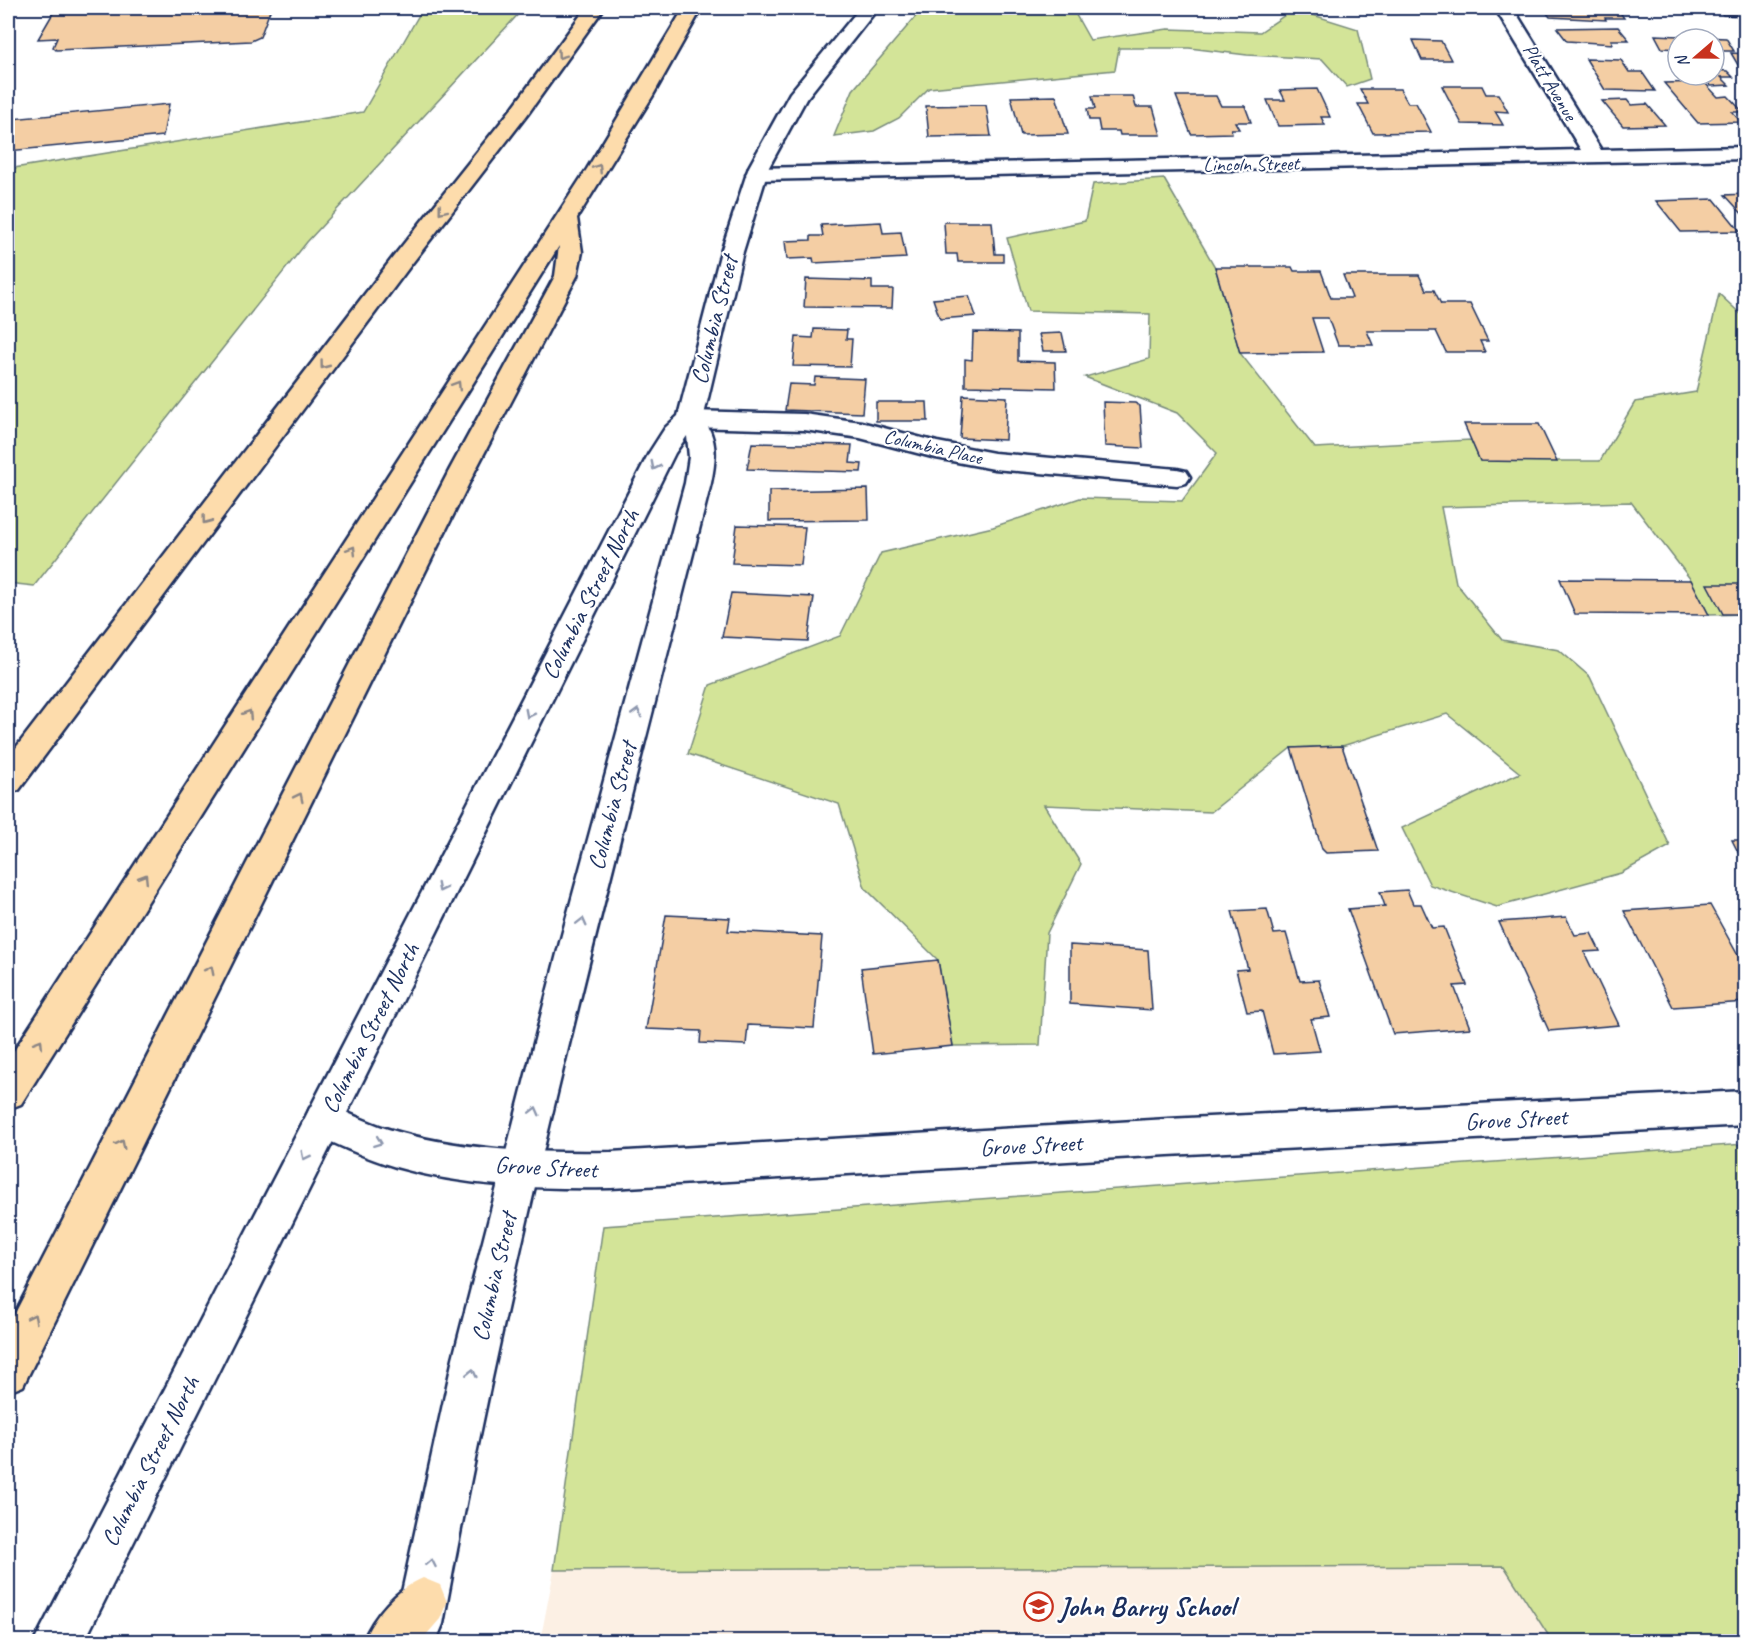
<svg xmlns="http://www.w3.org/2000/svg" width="1753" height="1649" font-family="Caveat,sans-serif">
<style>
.built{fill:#fcf0e4}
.green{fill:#d3e498;stroke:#778a7b;stroke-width:1.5}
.building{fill:#f4cea4;stroke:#1b2f5e;stroke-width:1.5}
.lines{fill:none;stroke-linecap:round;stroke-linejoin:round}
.street-casing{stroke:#1b2f5e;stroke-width:5}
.secondary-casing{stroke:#1b2f5e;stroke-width:5}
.highway-casing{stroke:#1b2f5e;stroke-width:5}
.street{fill:#fff;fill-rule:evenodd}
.secondary{fill:#fff;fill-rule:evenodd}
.highway{fill:#fddcac;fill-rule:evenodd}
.oneway{stroke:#8c8685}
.oneway2{stroke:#8d97ae}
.labels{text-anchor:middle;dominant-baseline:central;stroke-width:4.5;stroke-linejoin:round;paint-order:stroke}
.far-street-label{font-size:20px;fill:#1b2f5e;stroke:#fff}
.street-label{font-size:24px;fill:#1b2f5e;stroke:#fff}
.near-poi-label{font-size:28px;font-weight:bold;fill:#1b2f5e;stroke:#fff;text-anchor:start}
</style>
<rect width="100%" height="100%" fill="#fff"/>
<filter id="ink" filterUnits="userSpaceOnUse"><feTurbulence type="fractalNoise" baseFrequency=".0167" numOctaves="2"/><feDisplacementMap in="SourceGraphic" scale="12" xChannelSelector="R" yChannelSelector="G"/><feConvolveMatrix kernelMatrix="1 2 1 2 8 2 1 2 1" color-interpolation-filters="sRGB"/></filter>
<g filter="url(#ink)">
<path class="built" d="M1504 1566 1552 1641 540 1642 554 1570Z"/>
<path class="green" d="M423 8H524L307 242 34 586 8 583V169L363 112Z
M923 8H1072L1090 40 1168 29 1260 32 1294 9 1358 29 1370 79 1347 87 1322 59 1247 55 1189 48H1119L1115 70 929 88 899 118 874 131 834 136 853 90Z
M1164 179 1215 267 1240 353 1315 448 1471 440 1480 461H1600L1635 402 1696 392 1719 294 1745 318V614L1709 615 1691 580 1631 502 1441 507 1456 583 1502 640 1559 650 1590 677 1670 846 1621 873 1497 907 1430 885 1402 828 1520 773 1447 714 1342 746 1291 748 1211 812 1044 805 1081 864 1047 933 1040 1045 953 1046 938 960 865 888 839 804 688 754 710 685 840 636 881 553 993 527 1080 498 1182 501 1217 453 1177 413 1085 377 1149 359 1150 314 1028 311 1007 238 1085 221 1093 184Z
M1745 1144V1641H1552L1504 1566 554 1570 603 1226Z"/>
<path class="building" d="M56 8H271L260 37 251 41 56 50 53 47 57 38 38 39Z
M1543 8H1617L1624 18H1605L1606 20 1550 17Z
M1717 8H1746V16L1723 15Z
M1618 27 1629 40H1611L1613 44 1567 41 1557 28Z
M1655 35 1726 38 1734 51H1714V39H1678V49L1662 48Z
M1413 40 1441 41 1451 60H1422Z
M1731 53 1746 54V66L1738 65Z
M1586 59 1621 60 1629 72H1642L1655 91 1605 90Z
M1714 70 1727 71 1733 77H1721L1729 85 1711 86 1701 75H1714Z
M1704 82 1718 97 1728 96 1743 112H1732L1741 122 1698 123 1664 83Z
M1442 86H1482L1486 94H1498L1508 112 1495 111 1503 125 1462 124Z
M1317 89 1330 117H1321L1325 125 1278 126 1267 100H1285L1280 90Z
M1360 89H1400L1408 103H1416L1431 132 1373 133 1358 104H1368Z
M1056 96 1068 134 1021 135 1011 97Z
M1092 96H1133L1136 107H1153L1161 135H1120L1119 131H1100L1098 120H1089L1087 109H1095Z
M1176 96H1216L1221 106H1245L1251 122H1235L1239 129H1231L1232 133 1191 134Z
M1627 100 1631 105 1647 104 1665 125 1623 126 1602 101Z
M169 104 163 136 8 151V114H13L12 119Z
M986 105 991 136 929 137 926 106Z
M1746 194V218L1725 195Z
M1714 199 1740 231 1681 232 1656 201Z
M881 222 883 233 901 232 906 258 814 263 813 258 787 259 785 241 811 240V236H823L821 225Z
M944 222H992L995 254H1003V262H958L957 254H946Z
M1215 267H1292L1294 271H1321L1331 298H1352L1343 275H1419L1426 290H1434L1441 304H1470L1488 341H1480L1485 352H1446L1436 331H1367L1373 345H1338L1328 318H1312L1323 352 1240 353Z
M806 279 872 281V289H893L892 308 804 307Z
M969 296 976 316 940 319 933 299Z
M814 329 847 330 846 339H852L850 367 793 366 796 337 813 338Z
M973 332 1018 333V361L1055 362 1056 388 965 386V359L972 360Z
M1062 333 1066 351H1043L1039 334Z
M815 377 865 379 862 413 785 410 789 384 814 385Z
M963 395 1007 397 1005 440 960 438Z
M876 402H927L928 421H876Z
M1103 402 1135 403 1140 406 1143 448 1105 446Z
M1464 424H1539L1557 462 1480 461Z
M752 443 852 445 850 463 862 464 861 472 747 469Z
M868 489 869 520 769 521V491Z
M737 525 805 527 801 565 732 563Z
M1560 579 1691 580 1709 615 1575 614Z
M1707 584H1746V614H1723Z
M731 593 814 597 808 641 722 637Z
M1342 746 1378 851 1326 853 1322 849 1291 748Z
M1732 840H1746V864H1744Z
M1407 890 1413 904H1421L1432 928 1444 927 1467 985 1454 986 1470 1028 1393 1034 1348 909 1385 906 1380 892Z
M1710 905 1746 970V1002L1673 1007 1624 911Z
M1267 909 1274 934 1286 933 1300 981 1319 980 1330 1017 1311 1019 1320 1051 1273 1054 1262 1011 1247 1012 1236 970 1248 969 1232 911Z
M666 915 730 918 728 931 822 936 814 1028 748 1025 746 1045 700 1043 701 1031 646 1029Z
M1566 917 1575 935 1591 933 1600 951 1584 952 1619 1025 1549 1031 1499 922Z
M1070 945 1148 950 1152 1010 1070 1004Z
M938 960 953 1046 873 1054 861 968Z"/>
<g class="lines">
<defs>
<path id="street" d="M1495 8H1513L1601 150 1746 147V159L756 180 749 178 746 174 749 170 756 168 1581 150Z
M690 411 804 414 861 422 937 442 994 453 1177 469 1186 471 1190 477 1186 483 1177 485 994 469 936 458 860 438 804 430 690 427 681 424 677 419 681 414Z
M1746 1091V1125L1168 1155 611 1188C538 1189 466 1187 396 1167 366 1158 338 1145 310 1132L305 1120 310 1108 324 1103C345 1111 366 1122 388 1129 460 1151 536 1153 611 1152L1168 1119Z"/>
<path id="secondary" d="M860 8H878L806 99 769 167 742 255 703 419C718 439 716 459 711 483 615 861 513 1240 443 1624L436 1641H402L395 1624 453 1358 560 942 685 483 689 457 687 436 675 453 84 1642H34L649 453 665 428 678 416 720 255 749 167 790 93Z"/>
<path id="highway" d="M586 8H604L527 115 410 266 19 790 8 793V758L394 256 513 107Z
M684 8H702L652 97 577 218 582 252 577 276 476 469 23 1386 8 1392V1327L450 469 555 276 559 246 21 1104 8 1109V1060L587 169Z
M423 1578 440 1585 447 1602 440 1619 420 1642H363C374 1615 397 1589 423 1578Z"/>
</defs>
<use href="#street" class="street-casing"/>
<use href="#secondary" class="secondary-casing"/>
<use href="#highway" class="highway-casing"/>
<use href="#street" class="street"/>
<use href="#secondary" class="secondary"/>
<use href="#highway" class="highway"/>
</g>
<defs><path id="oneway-chevron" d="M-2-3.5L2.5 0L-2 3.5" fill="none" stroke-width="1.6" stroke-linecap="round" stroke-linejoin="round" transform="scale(1.5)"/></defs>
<g class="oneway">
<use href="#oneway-chevron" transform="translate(561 55) rotate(126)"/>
<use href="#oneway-chevron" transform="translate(598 168) rotate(-57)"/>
<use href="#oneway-chevron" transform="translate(442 210) rotate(128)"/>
<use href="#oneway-chevron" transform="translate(324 365) rotate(127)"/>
<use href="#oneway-chevron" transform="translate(457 385) rotate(-58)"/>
<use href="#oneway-chevron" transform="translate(206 520) rotate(127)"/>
<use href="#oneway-chevron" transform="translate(352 550) rotate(-58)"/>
<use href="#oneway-chevron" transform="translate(248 714) rotate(-58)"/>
<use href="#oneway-chevron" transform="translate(299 797) rotate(-64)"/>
<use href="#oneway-chevron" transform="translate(144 878) rotate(-58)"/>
<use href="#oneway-chevron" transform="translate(210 970) rotate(-63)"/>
<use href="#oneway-chevron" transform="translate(39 1043) rotate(-58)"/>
<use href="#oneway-chevron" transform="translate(121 1144) rotate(-63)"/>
<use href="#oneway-chevron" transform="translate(33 1318) rotate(-64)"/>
</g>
<g class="oneway2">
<use href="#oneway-chevron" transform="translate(655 466) rotate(117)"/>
<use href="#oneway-chevron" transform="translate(637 713) rotate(-75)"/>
<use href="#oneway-chevron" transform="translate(529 714) rotate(117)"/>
<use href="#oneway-chevron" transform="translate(441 888) rotate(117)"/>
<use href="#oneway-chevron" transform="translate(582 922) rotate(-76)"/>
<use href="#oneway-chevron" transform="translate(535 1111) rotate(-76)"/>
<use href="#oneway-chevron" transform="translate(378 1142) rotate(21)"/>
<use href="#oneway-chevron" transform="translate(305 1156) rotate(117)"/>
<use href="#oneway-chevron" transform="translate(472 1373) rotate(-77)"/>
<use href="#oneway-chevron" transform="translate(431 1563) rotate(-79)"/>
</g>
</g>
<defs>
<symbol id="school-ring" viewBox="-11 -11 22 22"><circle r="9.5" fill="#fff" stroke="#c8321e" stroke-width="1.5"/><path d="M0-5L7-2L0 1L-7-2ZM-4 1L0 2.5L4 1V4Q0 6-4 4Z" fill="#c8321e"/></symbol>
</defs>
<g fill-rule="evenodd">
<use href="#school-ring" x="1022" y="1590" width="33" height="33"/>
</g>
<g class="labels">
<g class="far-street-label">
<text transform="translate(1550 82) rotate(59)">Platt Avenue</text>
<text transform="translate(1251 164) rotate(-1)">Lincoln Street</text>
<text transform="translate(933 447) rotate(13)">Columbia Place</text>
</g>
<g class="street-label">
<text transform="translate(714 320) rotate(-76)">Columbia Street</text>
<text transform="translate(590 594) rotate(-63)">Columbia Street North</text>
<text transform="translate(612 806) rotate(-75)">Columbia Street</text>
<text transform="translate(370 1028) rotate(-63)">Columbia Street North</text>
<text transform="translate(1516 1119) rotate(-3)">Grove Street</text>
<text transform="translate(1031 1145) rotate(-3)">Grove Street</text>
<text transform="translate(546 1167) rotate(3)">Grove Street</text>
<text transform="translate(494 1277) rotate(-77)">Columbia Street</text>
<text transform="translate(150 1461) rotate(-63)">Columbia Street North</text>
</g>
<g class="near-poi-label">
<text x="1059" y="1606">John Barry School</text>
</g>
</g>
<rect width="1753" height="1649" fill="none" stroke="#fff" stroke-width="30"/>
<rect x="15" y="15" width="1723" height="1619" fill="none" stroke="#1b2f5e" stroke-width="2" filter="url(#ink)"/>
<g transform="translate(1696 57) rotate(250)"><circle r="28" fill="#ffffff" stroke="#a4acbf" stroke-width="1.5"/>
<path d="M0-4.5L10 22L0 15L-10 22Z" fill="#c8321e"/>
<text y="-9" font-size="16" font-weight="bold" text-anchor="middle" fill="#1b2f5e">N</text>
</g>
</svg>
